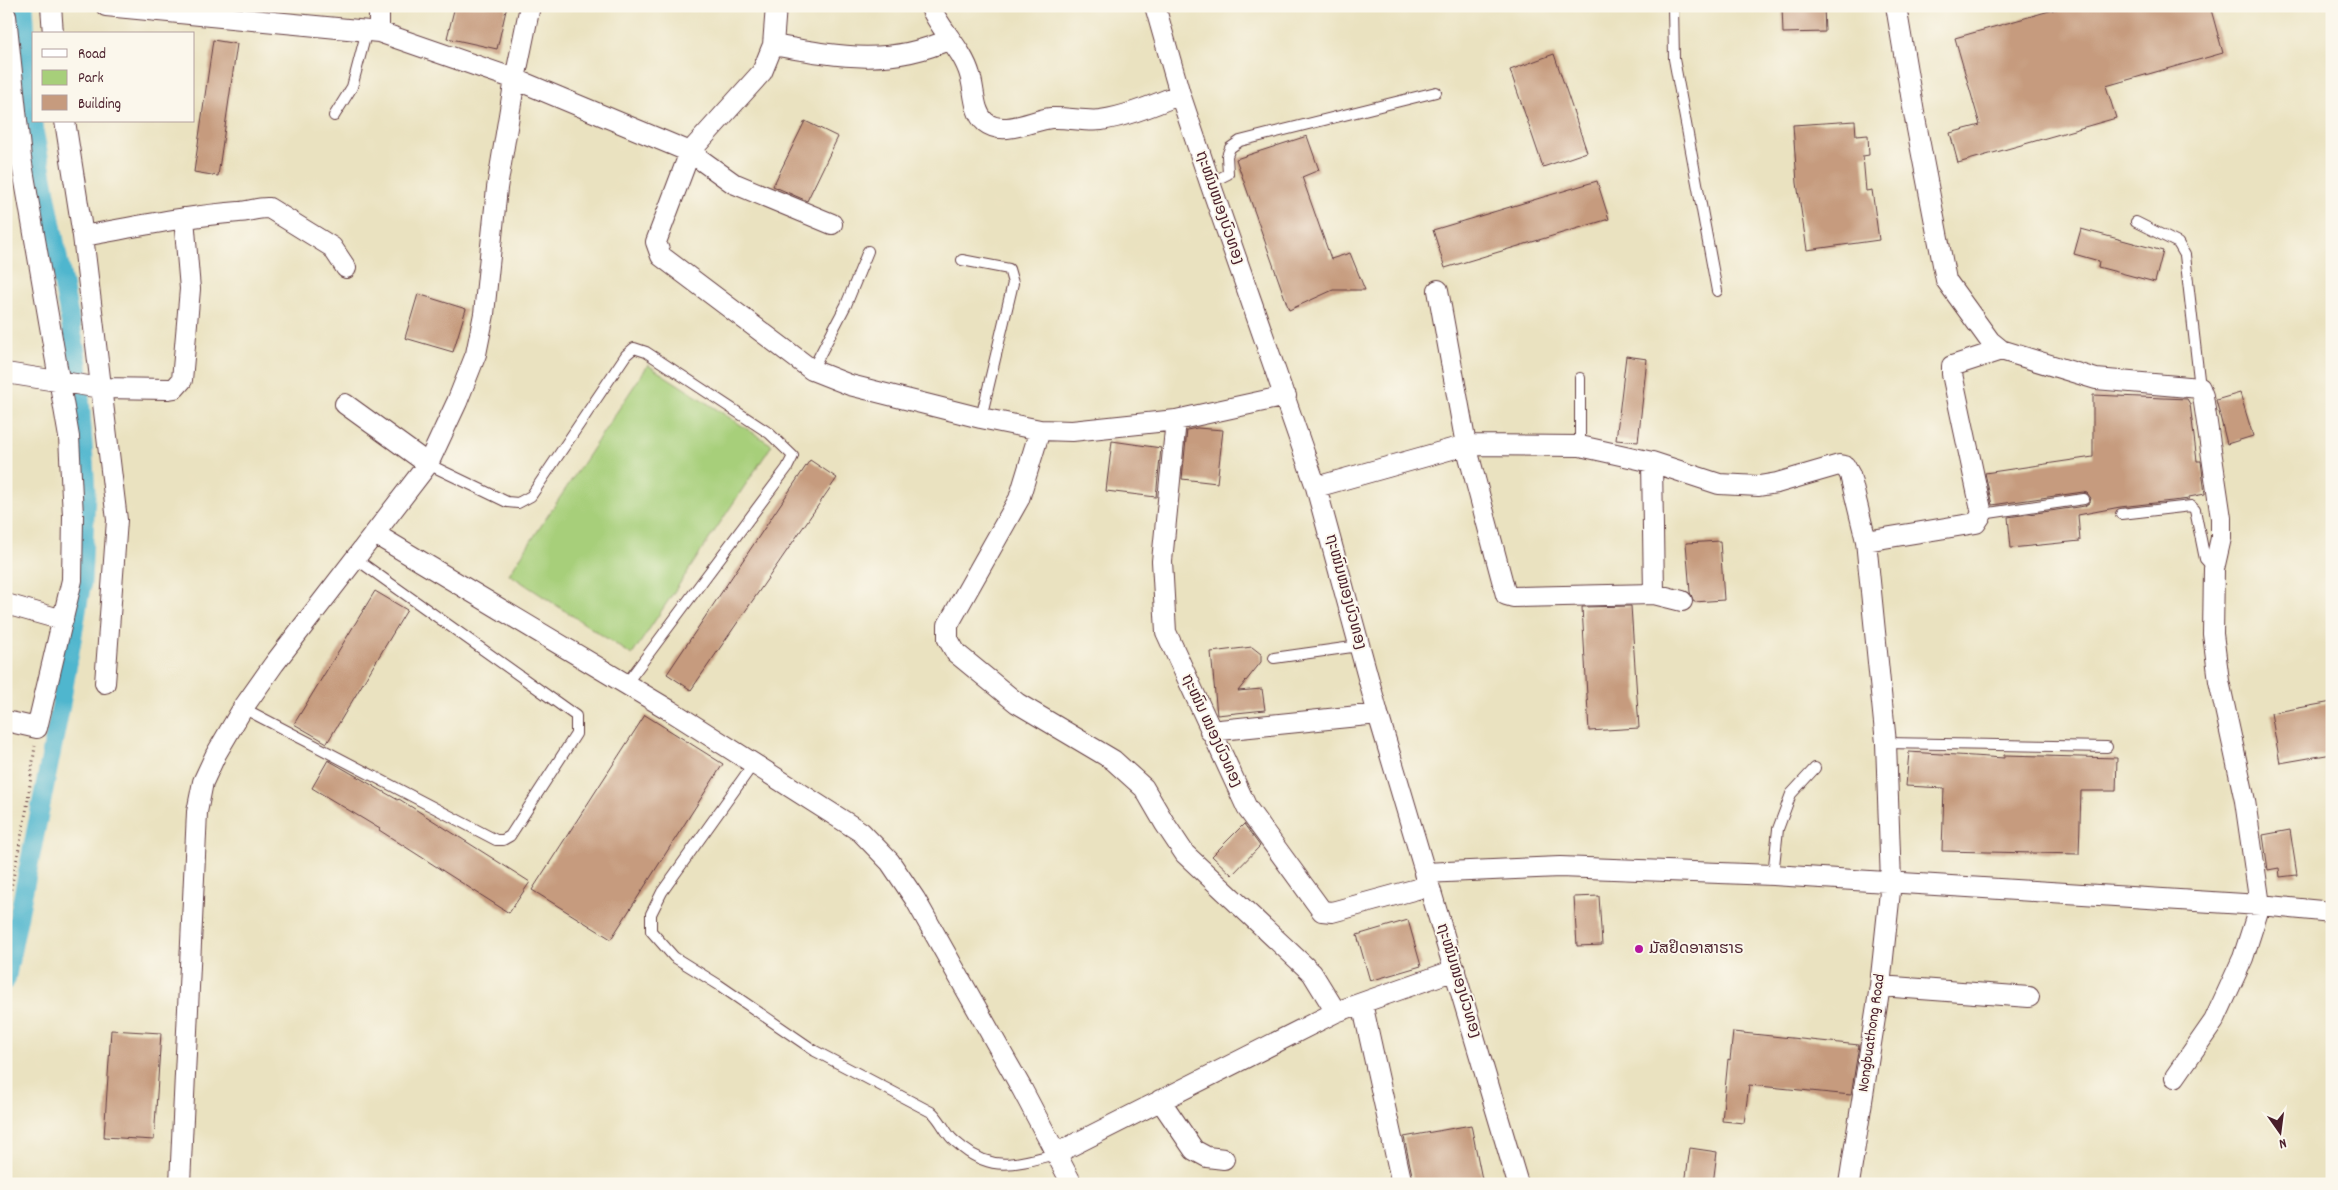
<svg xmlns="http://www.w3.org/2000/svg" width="2338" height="1190" font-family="Dekko,'Noto Sans Lao',sans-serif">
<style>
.green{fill:#a7cf7a;stroke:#787752}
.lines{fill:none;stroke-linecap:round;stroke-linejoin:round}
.canal{stroke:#4fb6ce;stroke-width:19}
.building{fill:#c69b7e}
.lane-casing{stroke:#623c41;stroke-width:12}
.street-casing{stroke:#623c41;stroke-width:22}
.path{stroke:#623c41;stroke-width:3;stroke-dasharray:1 4;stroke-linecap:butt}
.lane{stroke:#fff;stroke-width:10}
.street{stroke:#fff;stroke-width:20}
.poi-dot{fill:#b5179e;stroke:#fbf7ec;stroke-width:2}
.labels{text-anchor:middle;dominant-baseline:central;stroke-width:4;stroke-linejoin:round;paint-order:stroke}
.street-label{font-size:16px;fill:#4a1f2b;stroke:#fbf7ec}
.poi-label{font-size:16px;fill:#4a1f2b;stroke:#fbf7ec;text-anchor:start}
</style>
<rect width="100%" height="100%" fill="#fbf7ec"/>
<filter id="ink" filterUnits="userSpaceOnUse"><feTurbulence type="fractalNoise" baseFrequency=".02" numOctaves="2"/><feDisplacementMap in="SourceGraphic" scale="10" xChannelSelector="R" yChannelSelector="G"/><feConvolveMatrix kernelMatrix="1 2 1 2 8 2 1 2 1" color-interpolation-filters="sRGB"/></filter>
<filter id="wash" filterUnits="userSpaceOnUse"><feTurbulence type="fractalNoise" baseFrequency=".0096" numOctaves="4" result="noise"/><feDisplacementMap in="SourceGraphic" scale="20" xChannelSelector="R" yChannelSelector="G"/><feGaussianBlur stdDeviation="1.12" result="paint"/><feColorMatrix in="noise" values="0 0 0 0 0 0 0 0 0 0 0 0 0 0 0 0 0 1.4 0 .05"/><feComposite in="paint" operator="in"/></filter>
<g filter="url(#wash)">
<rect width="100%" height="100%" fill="#eae2c0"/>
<path class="green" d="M648 365 772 445 632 655 509 574Z"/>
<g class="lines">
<path class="canal" d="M6 980 60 710 82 582 86 493 78 363 31 114 24 6"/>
</g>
<g id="blocks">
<path class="building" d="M455 6H507L497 49 447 38Z
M1782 6H1824L1825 32 1783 33Z
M2067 6H2210L2223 53 2106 86 2116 118 1958 163 1950 133 1980 125 1955 38Z
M213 40 237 44 218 176 194 172Z
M1554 54 1587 152 1543 167 1510 70Z
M805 121 838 137 807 201 773 186Z
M1855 121 1856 136 1868 135 1869 155 1863 156 1866 191 1872 190 1879 240 1807 250 1797 183 1793 125Z
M1307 136 1319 170 1302 177 1331 259 1350 253 1365 290H1333L1289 310 1236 159Z
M1597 181 1609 219 1445 268 1433 230Z
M2081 229 2163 251 2155 282 2098 267 2099 261 2074 254Z
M418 294 466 309 453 352 405 338Z
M1626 356 1647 359 1638 442 1616 440Z
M2240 393 2253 436 2227 444 2216 400Z
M2093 395 2187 399 2190 404 2197 461H2201L2205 494 2189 497V499L2120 507 2078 515 2080 541 2011 548 2008 517 2085 506 2090 502 2091 498 2087 493 2083 492 1992 505 1985 473 2093 457Z
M1197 428 1223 430 1217 483 1182 479 1187 430Z
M1112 441 1161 448 1156 497 1106 491Z
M810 460 837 478 691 690 667 674Z
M1720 541 1724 600 1694 602 1690 592 1686 543Z
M375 591 407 610 327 743 294 724Z
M1631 606 1639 728 1589 731 1582 607Z
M1252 647 1261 654V662L1238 691 1262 689 1265 710 1217 715 1211 652Z
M2332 702V754L2280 763 2271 713Z
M645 715 723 764 611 939 532 890Z
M1909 752 2004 758V755L2117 758 2116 791H2081L2079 854 1942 851 1944 788 1906 786Z
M328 760 398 800 399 799 530 882 509 913 379 830 380 829 312 788Z
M1244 824 1260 846 1232 875 1212 856Z
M2290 830 2297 875 2280 877 2279 868 2268 870 2263 835Z
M1599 896 1602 945 1577 946 1574 897Z
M1408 920 1421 966 1370 981 1357 935Z
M111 1030 161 1033 154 1140 104 1137Z
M1733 1032 1859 1045 1851 1095 1749 1085 1744 1123 1722 1121 1728 1059 1730 1060Z
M1471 1125 1483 1184H1414L1404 1137Z
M1690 1148 1717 1152 1713 1184H1685Z"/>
</g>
</g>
<g filter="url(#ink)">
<use href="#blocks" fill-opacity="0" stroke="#623c41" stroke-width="1"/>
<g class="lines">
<defs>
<path id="lane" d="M1673 6 1674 59 1717 291
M334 116 352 87 367 30
M1210 183 1228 174 1227 156 1230 148 1240 141 1436 92
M2136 222 2178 243 2185 255 2200 388
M962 260 1009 269 1013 283 981 418
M812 370 846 305 868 251
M1580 378V446
M428 464 507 502 518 503 531 496 626 355 634 348 646 352 769 433 793 456 787 468 626 684
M1982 514 2084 499
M2121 514 2191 506 2195 510 2205 559 2214 569
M1274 658 1359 646
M243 708 496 840H503L510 836 576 734V716L356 559
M1886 743 2107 747
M754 763 662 892 651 914V931L674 957 719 985 815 1051 933 1113C940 1120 943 1127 949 1135 952 1140 959 1144 963 1148 994 1173 1020 1163 1055 1154
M1773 875 1778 829 1791 794 1815 768"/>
<path id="street" d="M51 6 53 34
M106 6 379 32 515 79 690 152 733 183 832 224
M776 6 773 45 762 72 690 152 656 242 661 256 812 370 850 385 981 418 1040 430 1072 431 1176 420 1286 396
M930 6C940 30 963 50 970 75 975 90 973 111 985 122 1003 137 1032 120 1051 118 1068 117 1085 122 1101 120 1128 116 1155 105 1180 94
M1155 6 1180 94 1210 183 1316 487 1378 714 1518 1184
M1896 6 1914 113 1946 280 1990 341 2001 350 2096 379 2200 388 2203 396 2221 518V538L2214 569 2213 634 2219 681 2245 801 2260 905 2243 958 2214 1021 2175 1077
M6 16 21 158 69 437 73 516 72 580 37 728 6 721
M379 32V6
M773 45C836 56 889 67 950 39
M65 121 83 236 117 520 105 683
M83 236C135 227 186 216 239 212 248 212 259 207 269 208L332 247 346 268
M1438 290 1466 445 1506 595 1513 597 1654 594 1682 601
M6 373 101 388 169 389 175 388 182 380 190 289 184 218
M345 404 428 464
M1176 420 1162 561 1166 632 1247 808 1322 911 1332 912 1428 886
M1040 430 1019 499 948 625V639L956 653 1017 703 1113 760 1144 788 1165 824 1185 854 1312 973 1336 1012
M1652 462 1654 594
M1316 487 1466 445 1580 446 1652 462 1719 484 1759 486 1777 483 1839 465 1845 466 1850 475 1866 541 1886 743 1891 882 1880 986 1849 1184
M375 534 671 711 861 832 890 862 915 899 1022 1089 1072 1184
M1866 541 1976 523 1982 514 1952 374V366L2001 350
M6 604 63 620
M1210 731 1378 714
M1424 873 1560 867 1773 875 2260 905 2332 912
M1880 986 2029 997
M1362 1003 1402 1184
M1160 1100 1194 1150 1207 1157 1224 1159
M1055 1154 1336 1012 1455 970
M180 1184 197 812 203 782 216 754 243 708 274 664 428 464 457 402 476 354 484 314 497 188 515 79 530 6"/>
</defs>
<use href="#lane" class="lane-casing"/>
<use href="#street" class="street-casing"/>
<path class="path" d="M6 914 27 807 35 746"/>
<use href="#lane" class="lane"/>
<use href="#street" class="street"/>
</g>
</g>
<circle class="poi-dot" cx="1639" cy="949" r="5"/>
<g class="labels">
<g class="street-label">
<text transform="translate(1219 208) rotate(71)">ຖະໜົນໜອງບົວທອງ</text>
<text transform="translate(1345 592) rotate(75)">ຖະໜົນໜອງບົວທອງ</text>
<text transform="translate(1211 731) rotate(65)">ຖະໜົນ ໝອງບົວທອງ</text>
<text transform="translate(1458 981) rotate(73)">ຖະໜົນໜອງບົວທອງ</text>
<text transform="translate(1872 1033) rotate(-82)">Nongbuathong Road</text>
</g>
<g class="poi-label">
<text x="1649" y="949">ມັສຢິດອາສາຮາຣ</text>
</g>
</g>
<rect width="2338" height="1190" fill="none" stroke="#fbf7ec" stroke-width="25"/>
<rect x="32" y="32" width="162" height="90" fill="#fbf7ec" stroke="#b4a19f"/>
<rect x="42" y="49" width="25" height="8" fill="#ffffff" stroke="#b4a19f"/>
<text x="78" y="58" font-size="15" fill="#4a1f2b">Road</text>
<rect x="42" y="70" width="25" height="15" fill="#a7cf7a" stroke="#b4a19f"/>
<text x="78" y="82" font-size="15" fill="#4a1f2b">Park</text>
<rect x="42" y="95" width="25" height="15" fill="#c69b7e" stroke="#b4a19f"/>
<text x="78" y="108" font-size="15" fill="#4a1f2b">Building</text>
<g transform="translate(2280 1132) rotate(166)" stroke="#fbf7ec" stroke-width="4" paint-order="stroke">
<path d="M0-4L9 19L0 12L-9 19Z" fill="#4a1f2b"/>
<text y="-8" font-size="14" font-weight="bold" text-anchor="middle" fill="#4a1f2b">N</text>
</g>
</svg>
